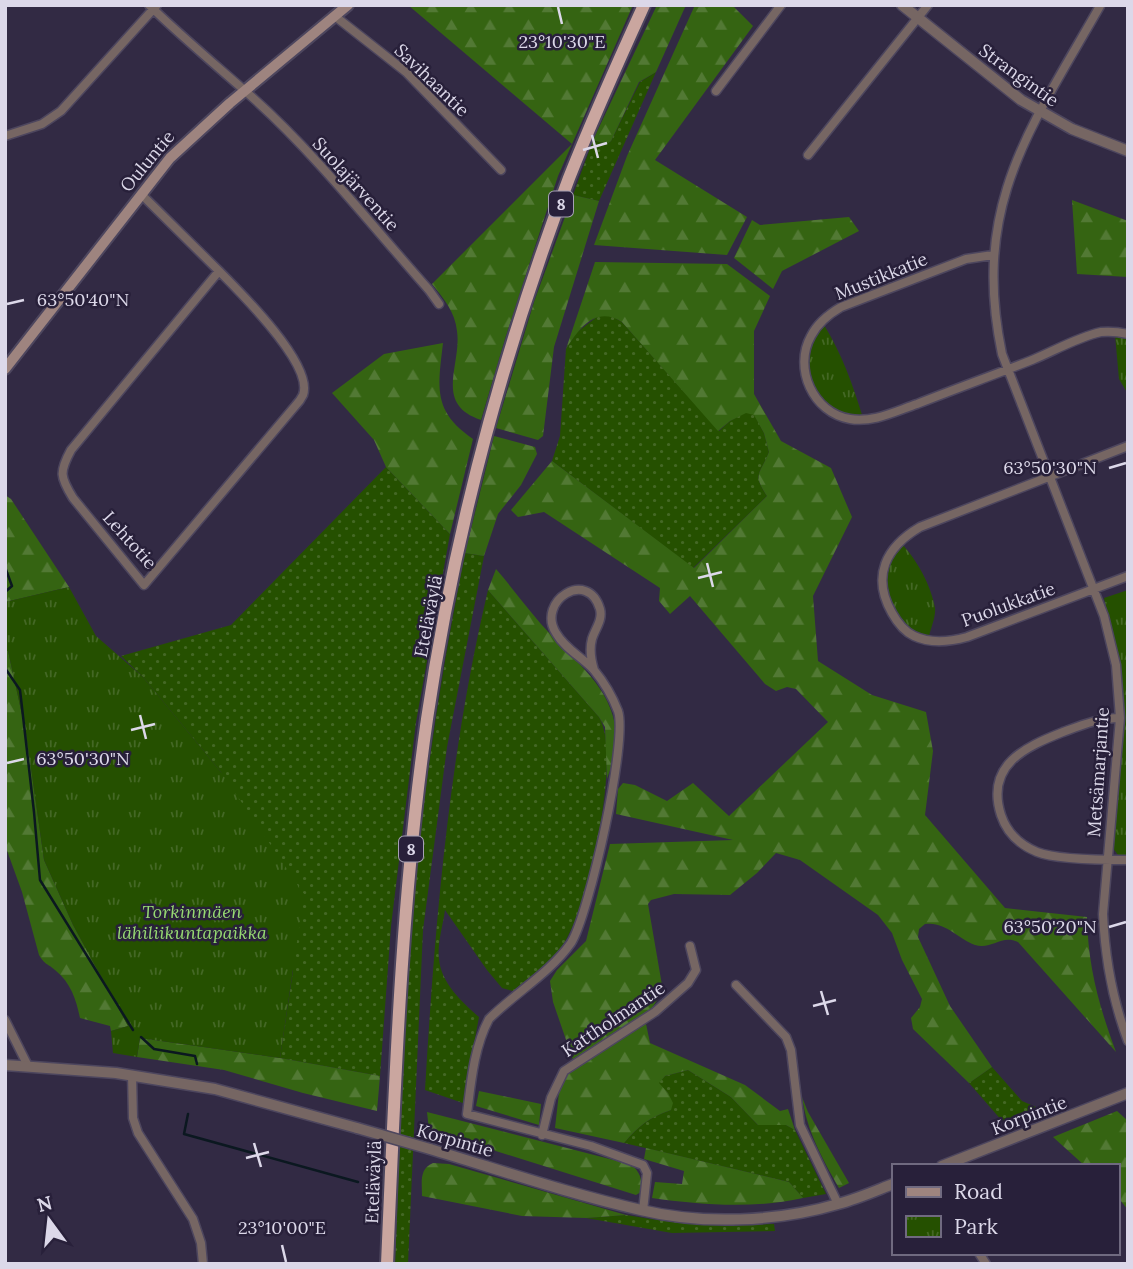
<svg xmlns="http://www.w3.org/2000/svg" width="1133" height="1269" font-family="Lora,serif">
<style>
.grass{fill:url(#grass-dots)}
.forest{fill:url(#forest-firs)}
.park{fill:url(#park-tufts)}
.lines{fill:none;stroke-linecap:round;stroke-linejoin:round}
.stream{stroke:#0b1820;stroke-width:2.5}
.minor-casing{stroke:#4d465e;stroke-width:11}
.tertiary-casing{stroke:#4d465e;stroke-width:13}
.secondary-casing{stroke:#4d465e;stroke-width:14}
.trunk-casing{stroke:#4d465e;stroke-width:16}
.minor{stroke:#766663;stroke-width:8}
.tertiary{stroke:#766663;stroke-width:10}
.secondary{stroke:#9e847f;stroke-width:10}
.trunk{stroke:#caa69f;stroke-width:12}
.tertiary-bridge-casing{stroke:#4d465e;stroke-width:13;stroke-linecap:butt}
.tertiary-bridge{stroke:#766663;stroke-width:10}
.ticks{fill:none;stroke:#dcd8e9;stroke-width:2.5}
.labels{text-anchor:middle;dominant-baseline:central;stroke-width:5;stroke-linejoin:round;paint-order:stroke}
.shield{fill:#28203a;stroke:#a6a1b4;stroke-width:2}
.shield-label{font-size:16px;font-weight:bold;fill:#dcd8e9}
.street-label{font-size:18px;fill:#dcd8e9;stroke:#28203a}
.park-label{font-size:18px;font-style:italic;fill:#96d972;stroke:#28203a}
.ticks-label{font-size:18px;text-anchor:middle;fill:#dcd8e9;stroke:#28203a;stroke-width:5;stroke-linejoin:round;paint-order:stroke}
</style>
<defs>
<pattern id="grass-dots" width="8" height="8" patternUnits="userSpaceOnUse" patternTransform="scale(1.75)"><rect width="8" height="8" fill="#255000"/><path d="M2 2h.1M6 6h.1" fill="none" stroke="#446825" stroke-width="1.8" stroke-linecap="round"/></pattern>
<pattern id="forest-firs" width="22" height="20" patternUnits="userSpaceOnUse" patternTransform="scale(1.75)"><rect width="22" height="20" fill="#356412"/><path d="M5 1l3.5 6h-7zM16 11l3.5 6h-7z" fill="#527934"/></pattern>
<pattern id="park-tufts" width="24" height="20" patternUnits="userSpaceOnUse" patternTransform="scale(1.75)"><rect width="24" height="20" fill="#255000"/><path d="M3 7l-1-3M5 7V3M7 7l1-3M15 17l-1-3M17 17v-4M19 17l1-3" fill="none" stroke="#446825"/></pattern>
</defs>
<rect width="100%" height="100%" fill="#322a44"/>
<path class="grass" d="M656 72 599 201 573 195 593 140 607 144 611 141 640 82Z
M610 315 622 322 719 431 730 421 746 412 754 414 764 433 769 452C760 475 752 473 767 496L693 568 552 461 560 436 566 349 576 333 598 316Z
M386 467 450 534 416 722 391 926 380 1076 280 1058 293 971 221 772 143 677 121 656 231 625Z
M465 553 484 556 447 747 423 930 408 1264H395C400 1153 402 1041 411 930 421 803 440 678 465 553Z
M488 590 599 717C622 755 589 900 567 938 555 960 532 975 513 991L502 988 487 970 445 910C443 925 437 944 439 959 441 983 462 1002 479 1017L463 1103 425 1090C435 922 449 755 488 590Z
M992 1067 1022 1101 1036 1107 1003 1122 969 1083Z
M688 1070 731 1097 758 1125H786L795 1130 826 1194 803 1198 789 1182 624 1143C638 1126 650 1117 671 1110L668 1093 658 1083 665 1076Z
M626 1215C676 1224 723 1227 774 1224L775 1231 672 1233 586 1218Z"/>
<path class="forest" d="M408 5H633L558 176 505 339 481 420C433 404 462 365 457 331 455 312 444 299 432 284L572 144Z
M657 5H686L656 72 639 82 611 141 607 144 593 140Z
M695 5H732L753 26 655 160 747 217 727 255 594 245 627 156Z
M573 195 599 201 554 347 543 436 538 440 496 428 534 302Z
M1072 200 1128 221V277L1077 274Z
M849 217 859 231 782 271 773 289 734 258 752 220 760 225Z
M595 262 727 264 770 296 754 331V394L781 441 831 468 852 517 813 596 818 661 872 695 926 712 933 751 925 815 1005 908 1087 917C1088 967 1099 1006 1116 1052L1018 942C1001 934 992 950 975 945 957 938 945 921 925 924L919 929 918 937 950 1006 992 1067 969 1083 913 1029 911 1018 920 1007 922 999 902 960 892 933 878 915 800 860 776 853 757 873 730 895 674 894 651 900 648 904 663 991 645 1019 650 1043 745 1085 780 1111 788 1109 795 1130 786 1125H758L731 1097 688 1070 665 1076 659 1083 668 1093 673 1103 671 1110C650 1117 638 1126 624 1143L555 1128 560 1084 573 1060 553 1002 550 981 557 970 586 941 610 844 733 840 616 814 618 789 623 783 635 785 667 801 693 783 729 816 828 722 796 689 787 687 776 691 765 684 690 596 670 614 659 601 660 588 544 512 518 517 511 510 552 461 694 568 767 496C752 473 760 475 769 452L764 433 754 415 746 413 730 421 718 431 622 322C596 306 580 327 566 349Z
M443 343C438 387 432 411 473 439L450 534 386 467 374 440 332 393 384 354Z
M494 436 535 447 537 454 521 485 498 514 484 556 465 553Z
M5 495 11 499 69 587 5 602Z
M496 569C515 591 532 615 552 636 584 670 620 696 616 748 616 758 610 769 607 779L605 727 599 717 488 590Z
M5 651H8L26 733 44 860 73 925 128 1026 111 1031 110 1026 80 1018C76 999 71 983 55 970 47 963 45 965 39 955L22 892 5 845Z
M140 1038 280 1058 380 1076 377 1111 303 1093 224 1070 137 1057Z
M479 1091 541 1104 539 1125 476 1106Z
M802 1097 808 1112 849 1183 839 1188C822 1158 807 1131 802 1097Z
M1117 1111 1128 1121V1210L1117 1196V1166H1085L1053 1137Z
M427 1112 629 1164C640 1170 643 1180 641 1192L636 1195 429 1130Z
M646 1148 789 1182 803 1198C754 1209 701 1205 652 1198L655 1182 682 1184 684 1171 644 1159Z
M433 1163 449 1164 626 1215 586 1218 522 1216 422 1196C422 1182 419 1169 433 1163Z"/>
<path class="park" d="M824 325C842 354 853 385 863 418 813 410 792 366 824 325Z
M1115 335 1128 339V394L1119 379Z
M901 543C917 560 931 585 935 608 936 616 931 628 929 636 921 633 911 630 904 624 879 601 884 568 901 543Z
M69 587 96 636 143 677 221 772 304 894 280 1058 140 1038 137 1057 113 1053 111 1031 128 1026 73 925 44 860 26 733 8 651H5V602Z
M1128 590V855H1118L1113 848 1124 715 1121 668 1104 598Z"/>
<g class="lines">
<path class="stream" d="M5 567 12 586 5 592
M5 668 20 690 34 812 40 880 133 1030
M141 1037 154 1049 195 1056 197 1064
M188 1114 184 1134 358 1182"/>
<defs>
<path id="minor" d="M149 5C182 37 218 67 252 97 315 153 373 227 429 290L439 304
M1100 6C1030 129 971 205 1002 354L1104 616 1116 665 1120 718 1103 914C1105 958 1112 999 1128 1041
M336 17 406 72 501 170
M716 91 781 5
M5 136 42 124 61 111 157 5
M808 155 928 5
M141 194 219 271C240 292 314 365 303 395 301 399 299 402 296 405L144 585 73 498C60 477 59 472 71 450L219 271
M993 255 966 259 841 307C829 314 818 322 811 336 793 368 813 413 850 419 873 423 896 411 917 404 955 389 994 375 1032 360 1054 351 1078 337 1101 332 1111 331 1119 332 1128 334
M1128 446 920 527C886 547 871 576 892 613 897 622 903 631 914 636 931 644 949 642 967 637L1128 576
M594 670C591 660 589 650 592 639 595 629 603 620 600 609 588 568 536 601 556 633 565 649 582 657 594 670 603 681 613 698 618 711 628 741 589 915 571 943 550 973 515 993 489 1019 474 1047 471 1082 467 1114L591 1146 643 1165 647 1173 643 1211
M1120 718C1099 718 1082 725 1063 732 1025 747 985 765 1001 815 1007 833 1020 845 1037 852 1057 860 1105 860 1128 860
M736 985 786 1037 791 1050 800 1125 838 1204
M5 1020 28 1066
M132 1075 133 1118 138 1133 193 1219 201 1243 203 1264
M542 1135 551 1098 564 1071 655 1012 688 983 696 970 690 946
M979 1253 986 1264"/>
<path id="tertiary" d="M902 5 1021 100 1072 129 1128 151
M5 1065 116 1073 215 1089 357 1128
M430 1149C500 1170 570 1194 641 1210 703 1225 777 1222 838 1204 857 1199 875 1191 893 1184
M942 1166 1128 1093"/>
<path id="secondary" d="M5 369 170 158 230 103 348 5"/>
<path id="trunk" d="M387 1264C395 1082 401 899 427 719 454 535 503 352 569 178 592 120 618 62 644 5"/>
</defs>
<use href="#minor" class="minor-casing"/>
<use href="#tertiary" class="tertiary-casing"/>
<use href="#secondary" class="secondary-casing"/>
<use href="#trunk" class="trunk-casing"/>
<use href="#minor" class="minor"/>
<use href="#tertiary" class="tertiary"/>
<use href="#secondary" class="secondary"/>
<use href="#trunk" class="trunk"/>
<defs>
<path id="tertiary-bridge" d="M357 1128 430 1149"/>
</defs>
<use href="#tertiary-bridge" class="tertiary-bridge-casing"/>
<use href="#tertiary-bridge" class="tertiary-bridge"/>
</g>
<path class="ticks" d="M558 7 562 24M592 135 598 158M583 150 607 143M7 304 24 300M1109 468 1126 463M707 563 713 587M698 578 722 572M140 715 146 739M131 730 155 724M7 763 24 759M1109 927 1126 922M821 991 828 1015M813 1006 836 1000M254 1143 261 1167M246 1158 269 1152M282 1245 286 1262"/>
<g class="labels">
<g class="shield">
<rect x="549" y="191.5" width="24" height="25" rx="5"/>
<rect x="399" y="836.5" width="24" height="25" rx="5"/>
</g>
<g class="shield-label">
<text x="561" y="204">8</text>
<text x="411" y="849">8</text>
</g>
<g class="street-label">
<text transform="translate(1019 75) rotate(36)">Strangintie</text>
<text transform="translate(432 80) rotate(44)">Savihaantie</text>
<text transform="translate(147 161) rotate(-50)">Ouluntie</text>
<text transform="translate(356 184) rotate(48)">Suolajärventie</text>
<text transform="translate(881 276) rotate(-22)">Mustikkatie</text>
<text transform="translate(130 540) rotate(48)">Lehtotie</text>
<text transform="translate(1008 604) rotate(-20)">Puolukkatie</text>
<text transform="translate(428 616) rotate(-79)">Eteläväylä</text>
<text transform="translate(1098 772) rotate(-86)">Metsämarjantie</text>
<text transform="translate(613 1019) rotate(-34)">Kattholmantie</text>
<text transform="translate(1029 1115) rotate(-21)">Korpintie</text>
<text transform="translate(455 1140) rotate(16)">Korpintie</text>
<text transform="translate(373 1182) rotate(-88)">Eteläväylä</text>
</g>
<g class="park-label">
<text x="192" y="911">Torkinmäen<tspan x="192" dy="21">lähiliikuntapaikka</tspan></text>
</g>
</g>
<g class="ticks-label">
<text x="562" y="48">23°10'30"E</text>
<text x="83" y="306">63°50'40"N</text>
<text x="1050" y="474">63°50'30"N</text>
<text x="83" y="765">63°50'30"N</text>
<text x="1050" y="933">63°50'20"N</text>
<text x="282" y="1234">23°10'00"E</text>
</g>
<rect width="1133" height="1269" fill="none" stroke="#dcd8e9" stroke-width="14"/>
<rect x="892" y="1164" width="228" height="91" fill="#28203a" stroke="#706a80" stroke-width="2"/>
<rect x="906" y="1187" width="35" height="10" fill="#9e847f" stroke="#706a80" stroke-width="2"/>
<text x="954" y="1199" font-size="21" fill="#dcd8e9">Road</text>
<rect x="906" y="1216" width="35" height="21" fill="url(#park-tufts)" stroke="#706a80" stroke-width="2"/>
<text x="954" y="1234" font-size="21" fill="#dcd8e9">Park</text>
<g transform="translate(49 1220) rotate(345)" stroke="#28203a" stroke-width="5" paint-order="stroke">
<path d="M0-5L12 26L0 18L-12 26Z" fill="#dcd8e9"/>
<text y="-10" font-size="19" font-weight="bold" text-anchor="middle" fill="#dcd8e9">N</text>
</g>
</svg>
